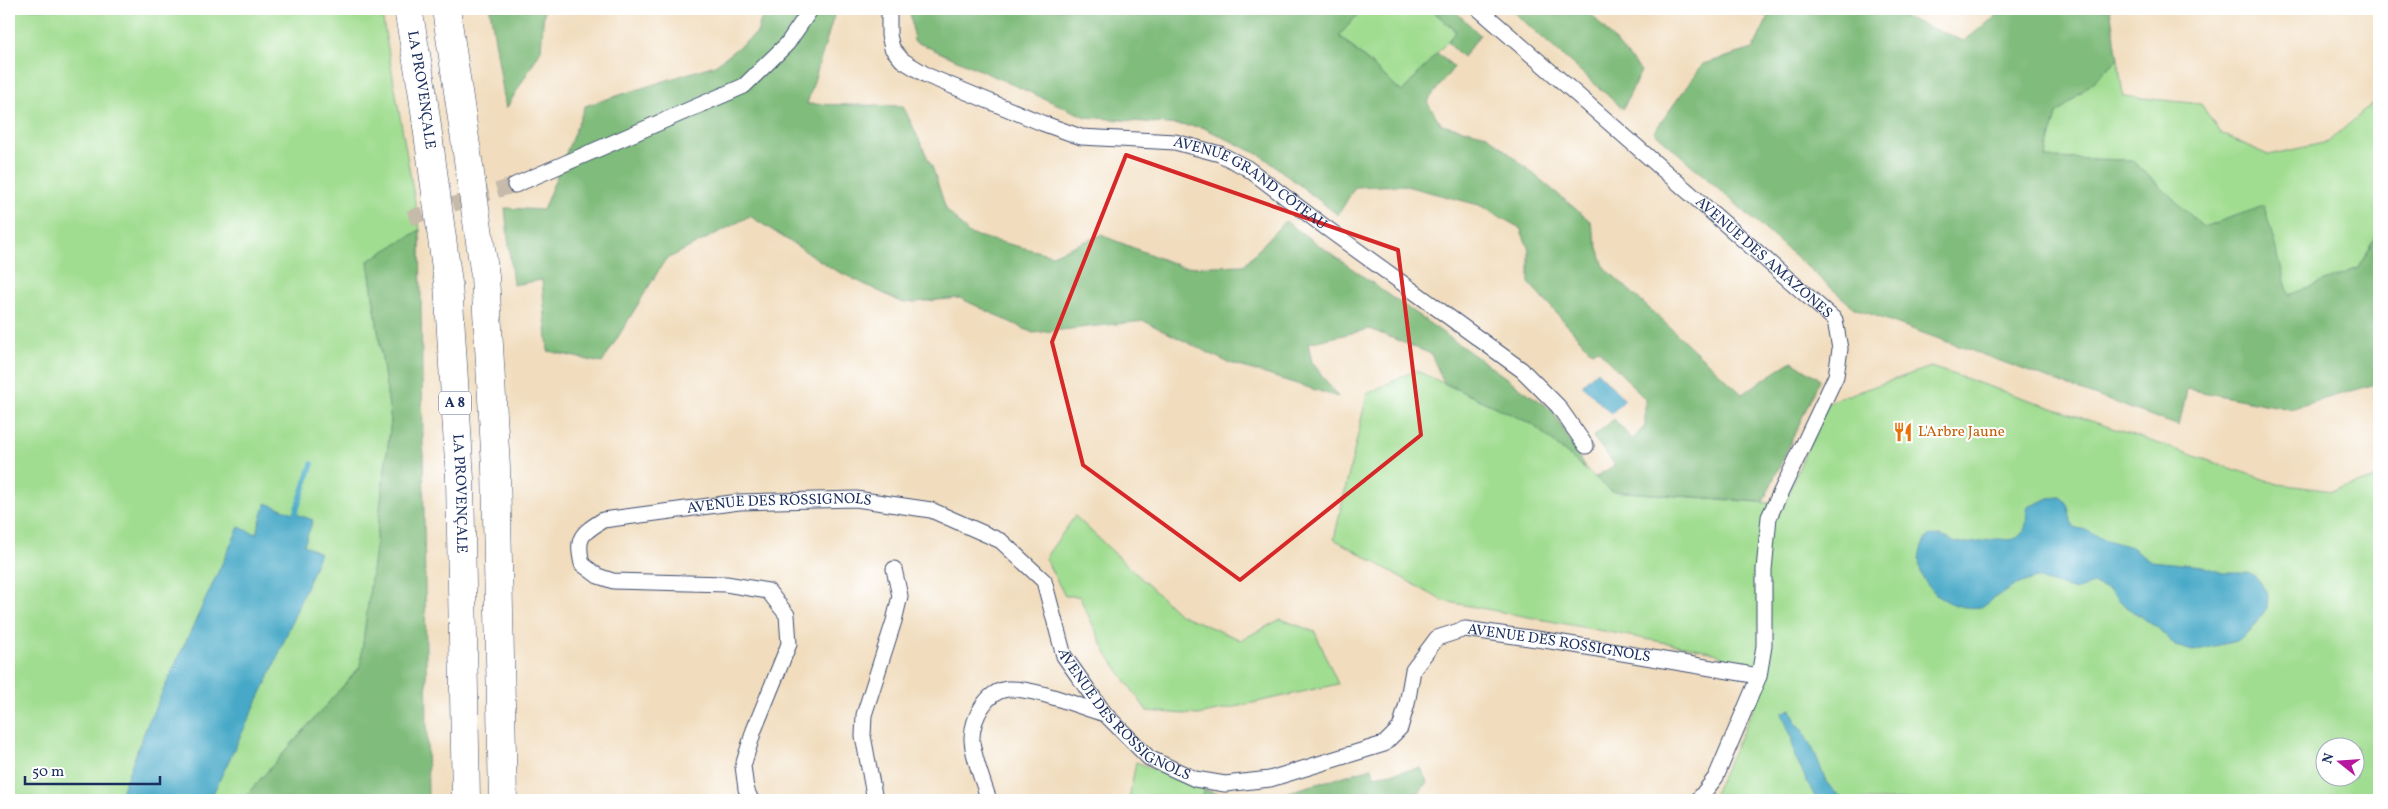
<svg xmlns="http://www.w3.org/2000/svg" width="2388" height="809" font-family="Vollkorn,serif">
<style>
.green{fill:#a1dd91;stroke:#5e8678;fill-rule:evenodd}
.forest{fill:#80bc7b;stroke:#4e766c}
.water{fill:#47a9c7;stroke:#316c92}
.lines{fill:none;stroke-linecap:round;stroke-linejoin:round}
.stream{stroke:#47a9c7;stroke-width:5.5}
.minor-tunnel{stroke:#c6baab;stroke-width:15;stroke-dasharray:15 8;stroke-linecap:butt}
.minor-casing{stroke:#3b496c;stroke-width:17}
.motorway-casing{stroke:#3b496c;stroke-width:29}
.minor{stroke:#fff;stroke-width:15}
.motorway{stroke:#fff;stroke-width:28}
.marked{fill:none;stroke:#d62828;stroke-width:4;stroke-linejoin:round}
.labels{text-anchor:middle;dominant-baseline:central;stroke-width:4;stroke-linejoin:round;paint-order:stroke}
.shield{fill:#fff;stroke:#5f6d8e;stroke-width:1}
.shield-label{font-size:14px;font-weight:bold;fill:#1b2f5e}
.street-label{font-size:15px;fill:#1b2f5e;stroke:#fff}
.food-label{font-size:15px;fill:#c56008;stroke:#fff;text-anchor:start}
</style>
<rect width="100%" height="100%" fill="#fff"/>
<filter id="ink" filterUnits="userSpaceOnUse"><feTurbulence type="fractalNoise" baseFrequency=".02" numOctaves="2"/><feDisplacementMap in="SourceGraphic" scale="10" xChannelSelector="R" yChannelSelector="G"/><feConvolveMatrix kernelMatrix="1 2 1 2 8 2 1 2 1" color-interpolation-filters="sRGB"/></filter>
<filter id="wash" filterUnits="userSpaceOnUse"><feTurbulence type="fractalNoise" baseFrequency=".0096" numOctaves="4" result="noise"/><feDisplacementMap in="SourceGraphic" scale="20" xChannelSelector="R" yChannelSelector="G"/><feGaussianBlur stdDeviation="1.12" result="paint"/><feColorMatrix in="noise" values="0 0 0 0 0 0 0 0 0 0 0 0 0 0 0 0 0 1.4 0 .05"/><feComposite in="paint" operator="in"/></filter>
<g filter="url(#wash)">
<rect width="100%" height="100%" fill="#f1ddbe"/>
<path class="green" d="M9 9H381L420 230 368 261 391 421 360 667 242 800H9Z
M1363 9H1431L1456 32 1402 92 1339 35Z
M2118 59 2123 96 2201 104 2220 133 2268 155 2328 142 2377 100 2379 94V232L2358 268 2289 296 2203 227 2132 160 2045 158 2057 114Z
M1931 367 2278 484 2333 491 2379 477V800H1711L1767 679 1710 651 1443 601 1334 539 1367 394 1415 370 1532 424 1611 491 1783 504 1828 402ZM2326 746H2356V776H2326Z
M1075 516 1179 614 1241 640 1281 619 1315 632 1338 684 1199 715 1147 711 1107 654 1079 596H1065L1045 558Z
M1136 762 1205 790 1199 800H1129Z"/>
<path class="forest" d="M490 9H544L541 50 506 109Z
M764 9H836L807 104 903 106 933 169 946 209 969 234 1052 255 1101 235 1182 267 1244 265 1285 221 1553 411 1587 471 1532 424 1444 383 1431 354 1370 329 1308 343 1312 362 1338 397 1227 362 1144 321 1033 333 960 298 903 303 833 269 750 216 665 260 602 363 548 351 542 280 513 285 505 208 543 210 585 106 715 65 757 33Z
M910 9H1363L1339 36 1402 92 1437 53 1454 67 1427 102 1441 124 1487 135 1590 221 1604 267 1742 394 1792 361 1820 379 1763 502 1611 491 1595 477 1615 465 1593 437 1614 419 1632 440 1645 426V399L1598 349 1592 352 1529 283V250L1520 228 1479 205 1402 185 1355 187 1338 215 1262 156 1202 127 1086 117 914 41Z
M1431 9H1453L1480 35 1463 57 1447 42 1456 31Z
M1510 9H1587L1641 71 1623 109Z
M1710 9H1884L1964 41 2005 9H2110L2118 59 2057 114 2045 158 2132 160 2203 227 2264 206 2289 295 2358 268 2379 232V383L2290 409 2187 389 2179 426 1854 308 1654 132 1703 64 1753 49 1769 16Z
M420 230 428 800H242L360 667 391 421 368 261Z
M1372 768 1374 776 1421 768 1427 782 1414 800H1261Z
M1205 790 1240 800H1199Z"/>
<path class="water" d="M1597 371 1625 400 1611 414 1582 385Z
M2060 497C2070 502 2069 517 2073 527L2090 531 2100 538 2131 547 2151 561 2202 566 2223 573H2248L2254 575 2268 594 2267 608 2250 631 2237 641 2193 651 2175 646 2163 632 2124 605 2109 590 2094 584 2075 590 2035 578 2014 586 1981 607C1942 613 1901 573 1928 536 1939 532 1951 542 1962 543 1976 544 1985 540 1997 539 2009 539 2016 543 2024 530 2028 523 2025 515 2028 507L2049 498Z
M266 503 313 520 304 545 320 553 273 668 210 800H118L148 723 239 527 256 534Z
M1791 709 1797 725 1803 729C1805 737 1807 739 1811 746 1824 768 1820 785 1846 800L1816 799 1795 757 1791 736 1782 713Z"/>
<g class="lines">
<path class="stream" d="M293 520 312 464"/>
</g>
</g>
<g filter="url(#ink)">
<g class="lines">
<path class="minor-tunnel" d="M409 218 515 185"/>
<defs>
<g id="minor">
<path id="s1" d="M889 9V35L892 48 902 60 928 76 1042 123 1081 137 1175 142 1220 154 1247 168 1325 227 1522 370 1558 406 1586 446"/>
<path id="s2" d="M1479 9 1835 320 1840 349 1836 376 1769 517 1764 570V646L1759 676 1716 777 1698 800"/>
<path d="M515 185 744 86 787 44 811 9"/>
<path id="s3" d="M751 800 746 789 743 766 754 730 789 644 787 615 768 591 726 584 613 581 598 576 582 564C576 537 581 534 603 520L739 502 856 499 931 510 1001 541 1044 581 1064 656 1105 714 1149 758 1195 779 1225 784 1270 779 1384 744 1400 728 1407 704 1413 670 1437 638 1465 629 1551 641 1759 676"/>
<path d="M875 800 863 736 864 715 894 621 900 596 894 569"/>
<path d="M989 800C984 785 971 751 972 737 973 718 986 691 1008 689 1037 688 1077 706 1105 714"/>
</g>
<g id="motorway">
<path id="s4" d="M408 9 422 89 448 283 460 479 466 800"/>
<path d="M446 9 485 276 496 468 503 800"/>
</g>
</defs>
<use href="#minor" class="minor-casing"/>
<use href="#motorway" class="motorway-casing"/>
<use href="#minor" class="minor"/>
<use href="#motorway" class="motorway"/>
</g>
</g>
<path class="marked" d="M1126 155 1398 250 1421 435 1240 580 1083 465 1052 342Z"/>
<defs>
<symbol id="restaurant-bare" viewBox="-9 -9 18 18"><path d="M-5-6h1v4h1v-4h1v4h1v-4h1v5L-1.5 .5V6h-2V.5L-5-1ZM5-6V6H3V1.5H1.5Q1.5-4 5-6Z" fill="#e8710a" stroke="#fff" stroke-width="2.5" paint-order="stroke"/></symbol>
</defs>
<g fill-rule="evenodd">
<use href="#restaurant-bare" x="1889" y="418" width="28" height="28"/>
</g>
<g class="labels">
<rect class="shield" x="439" y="391.5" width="32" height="23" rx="4"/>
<g class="shield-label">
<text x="455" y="403">A 8</text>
</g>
<g class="street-label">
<text stroke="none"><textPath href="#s4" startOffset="82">LA PROVENÇALE</textPath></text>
<text stroke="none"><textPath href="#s1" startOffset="431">AVENUE GRAND CÔTEAU</textPath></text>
<text stroke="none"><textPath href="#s2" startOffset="378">AVENUE DES AMAZONES</textPath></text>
<text stroke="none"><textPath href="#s4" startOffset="488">LA PROVENÇALE</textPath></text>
<text stroke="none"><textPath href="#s3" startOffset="649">AVENUE DES ROSSIGNOLS</textPath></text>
<text stroke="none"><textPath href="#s3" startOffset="1640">AVENUE DES ROSSIGNOLS</textPath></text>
<text stroke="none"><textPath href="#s3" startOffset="1100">AVENUE DES ROSSIGNOLS</textPath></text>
</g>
<g class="food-label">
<text x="1918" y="432">L'Arbre Jaune</text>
</g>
</g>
<rect width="2388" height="809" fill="none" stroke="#fff" stroke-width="30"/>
<g transform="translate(2340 762) rotate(287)"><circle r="24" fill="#ffffff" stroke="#a4acbf"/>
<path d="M0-4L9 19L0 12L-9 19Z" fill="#b5179e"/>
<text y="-8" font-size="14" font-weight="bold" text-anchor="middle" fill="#1b2f5e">N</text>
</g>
<path d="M25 776v8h135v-8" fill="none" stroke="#1b2f5e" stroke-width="2.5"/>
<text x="32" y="776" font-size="15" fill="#1b2f5e" stroke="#ffffff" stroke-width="4" paint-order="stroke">50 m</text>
</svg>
